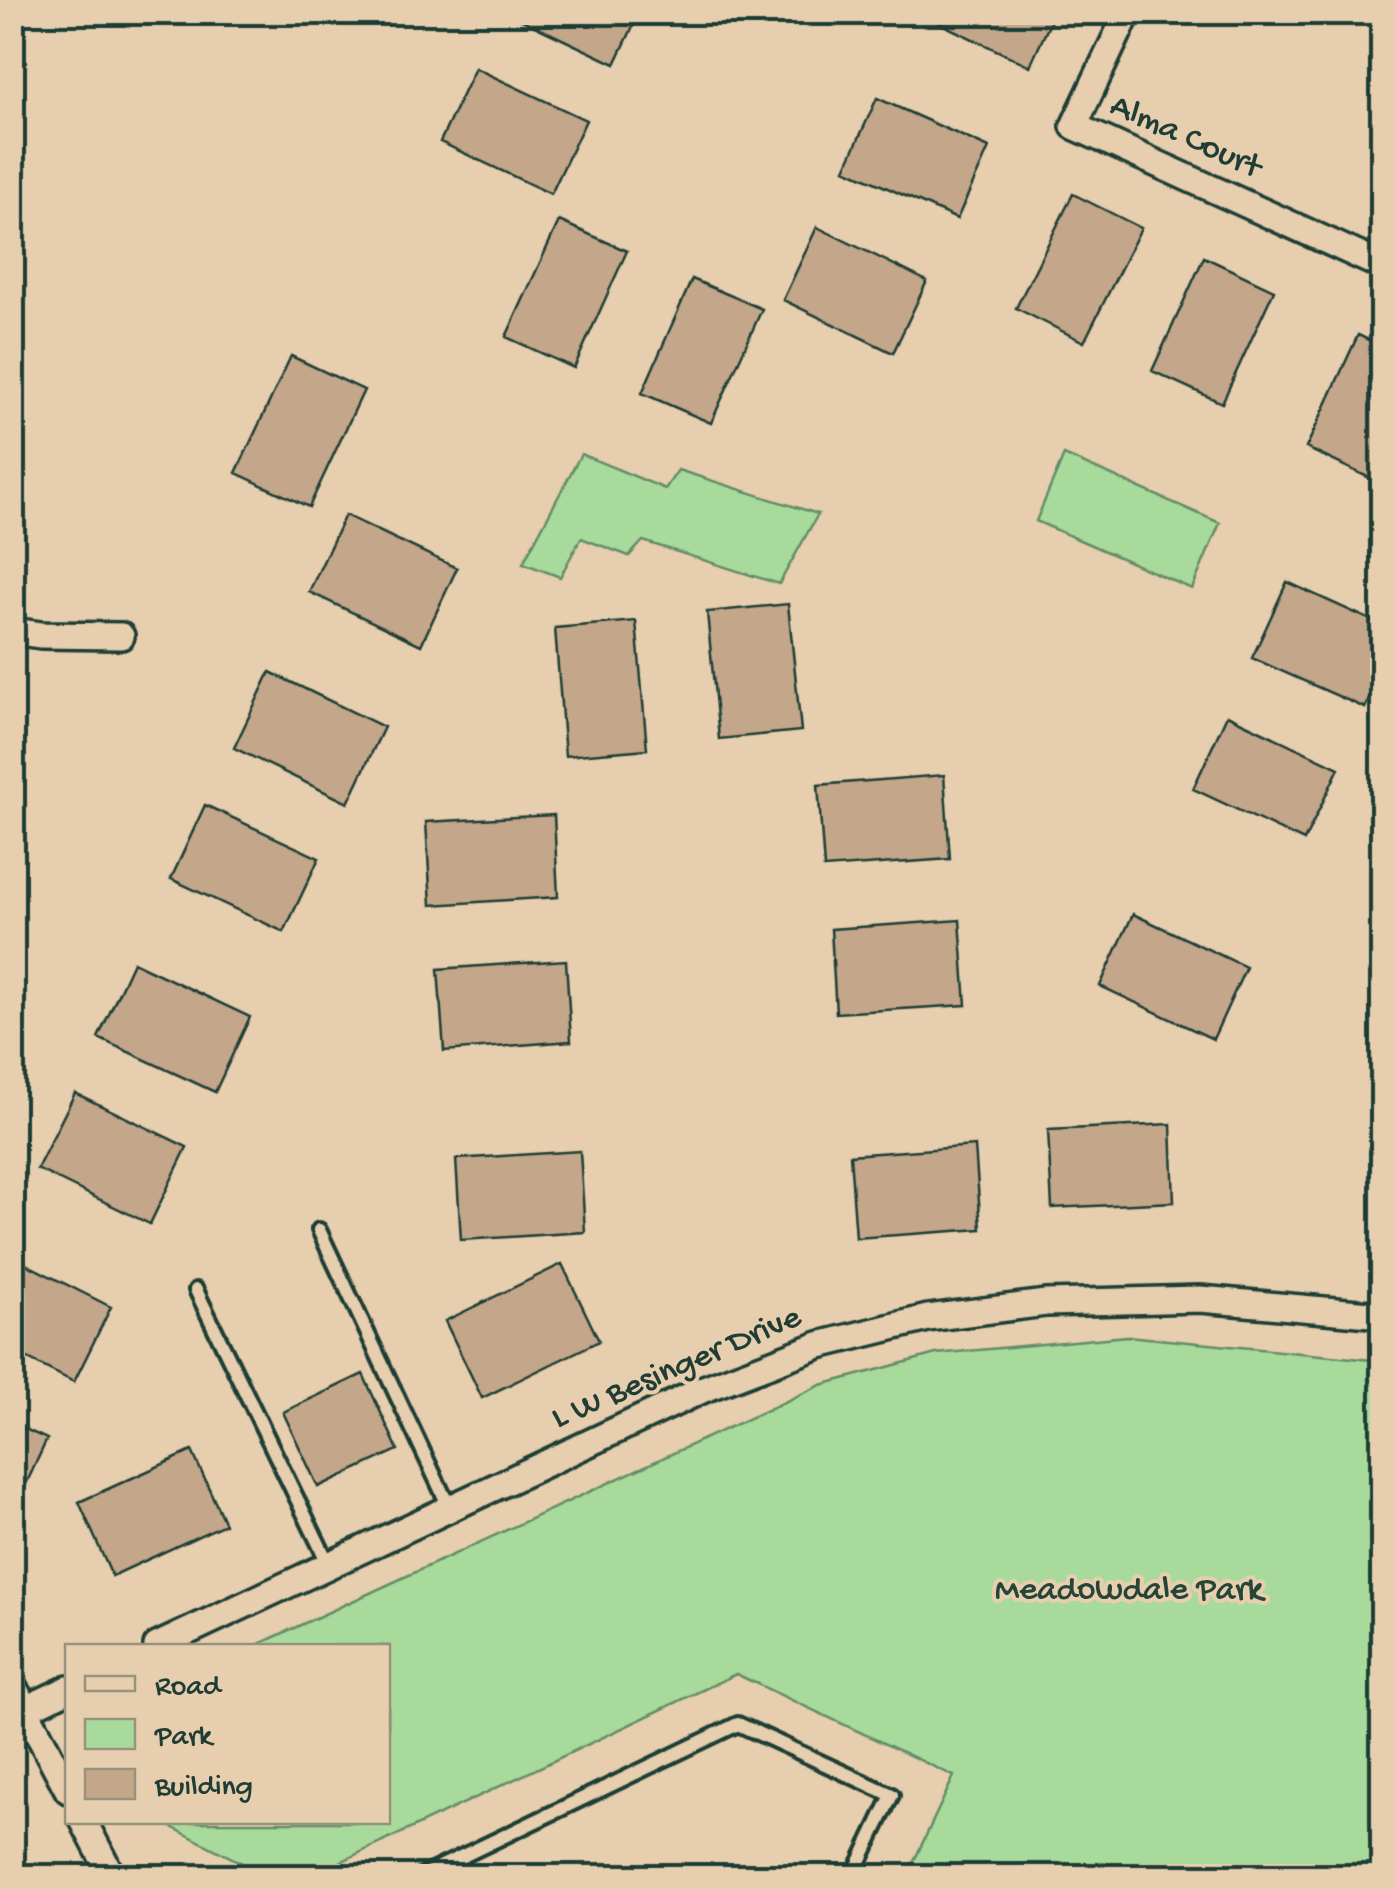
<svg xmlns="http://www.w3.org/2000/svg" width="1395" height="1889" font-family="'Gochi Hand',sans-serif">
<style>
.green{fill:#a8da9b;stroke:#648c68;stroke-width:2.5}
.building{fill:#c4a68a;stroke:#1f3d34;stroke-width:2.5}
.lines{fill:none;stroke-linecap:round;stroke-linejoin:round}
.lane-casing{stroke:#1f3d34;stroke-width:20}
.street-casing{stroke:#1f3d34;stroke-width:32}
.lane{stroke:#e6ceae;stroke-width:12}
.street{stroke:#e6ceae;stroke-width:25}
.labels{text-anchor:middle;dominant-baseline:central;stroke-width:8;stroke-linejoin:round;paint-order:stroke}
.street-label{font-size:35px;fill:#1f3d34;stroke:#e6ceae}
.park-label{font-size:35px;fill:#264539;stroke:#e6ceae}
</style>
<rect width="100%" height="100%" fill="#e6ceae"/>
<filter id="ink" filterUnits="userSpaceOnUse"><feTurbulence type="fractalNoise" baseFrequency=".01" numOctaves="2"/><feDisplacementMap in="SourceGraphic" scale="20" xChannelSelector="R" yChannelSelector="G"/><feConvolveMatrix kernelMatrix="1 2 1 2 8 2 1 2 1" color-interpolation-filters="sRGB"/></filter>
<g filter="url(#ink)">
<path class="green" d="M581 454 665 489 678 470 818 514 779 584 643 541 629 556 581 538 560 577 523 563Z
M1064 455 1220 523 1192 589 1036 521Z
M1127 1336 1382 1361V1876H907L954 1776 736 1674 311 1876H267L162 1822H388V1646H255L821 1385 936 1354Z"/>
<path class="building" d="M505 12H640L615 64Z
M916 12H1055L1030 66Z
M475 68 586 120 551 194 440 142Z
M877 98 989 148 957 219 845 169Z
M1073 194 1141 228 1084 342 1016 308Z
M559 221 627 251 574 368 506 337Z
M817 227 927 281 893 353 783 300Z
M1204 257 1274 290 1222 403 1152 371Z
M692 279 762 309 711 423 642 393Z
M1358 335 1382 346V462L1374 480 1306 448Z
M291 356 364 390 309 507 236 473Z
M345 515 457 568 421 645 309 592Z
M1287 582 1382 625V669L1365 708 1252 658Z
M788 604 801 731 719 739 707 612Z
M636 621 647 749 565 756 555 628Z
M270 672 384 727 348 803 234 748Z
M1227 715 1339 768 1304 841 1193 789Z
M944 775 950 859 824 868 818 785Z
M205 805 319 858 284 932 171 879Z
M554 815 558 897 431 905 426 822Z
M1133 914 1246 967 1213 1039 1100 986Z
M960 920 966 1005 836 1013 831 929Z
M566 960 571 1041 444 1051 438 969Z
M133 962 250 1017 215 1092 98 1038Z
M75 1093 187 1147 150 1224 37 1169Z
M1171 1124 1174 1202 1052 1208 1048 1130Z
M975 1146 981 1229 856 1238 850 1155Z
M580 1151 585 1232 461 1240 456 1159Z
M12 1257 111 1307 74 1382 12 1351Z
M562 1264 599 1341 482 1398 445 1321Z
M363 1374 398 1450 318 1487 283 1412Z
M12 1423 47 1439 13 1512H12Z
M192 1451 225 1524 112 1576 79 1502Z"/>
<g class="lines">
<defs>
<path id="lane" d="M319 1230 450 1509
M196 1290 329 1565
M421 1876 738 1724 892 1795 853 1876"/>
<path id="street" d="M1128 12 1074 126 1382 266
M12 631 41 635 121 636
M157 1646 704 1389 819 1345 928 1318 1046 1303 1200 1299 1382 1315
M12 1684 68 1790
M13 1715 68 1689
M84 1822 112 1876"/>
</defs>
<use href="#lane" class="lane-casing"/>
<use href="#street" class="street-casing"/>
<use href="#lane" class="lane"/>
<use href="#street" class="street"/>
</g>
</g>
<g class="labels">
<g class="street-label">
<text transform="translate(1185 138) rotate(24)">Alma Court</text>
<text transform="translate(677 1369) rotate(-23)">L W Besinger Drive</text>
</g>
<g class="park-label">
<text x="1129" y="1591">Meadowdale Park</text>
</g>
</g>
<rect width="1395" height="1889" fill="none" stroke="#e6ceae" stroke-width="50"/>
<rect x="25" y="25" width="1345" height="1839" fill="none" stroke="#1f3d34" stroke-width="4" filter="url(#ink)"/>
<rect x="65" y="1644" width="325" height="180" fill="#e6ceae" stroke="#96947d" stroke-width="2.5"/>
<rect x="85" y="1676" width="50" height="15" fill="#e6ceae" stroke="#96947d" stroke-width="2.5"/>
<text x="155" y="1694" font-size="30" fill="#1f3d34">Road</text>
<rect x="85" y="1719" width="50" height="30" fill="#a8da9b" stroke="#96947d" stroke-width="2.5"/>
<text x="155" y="1744" font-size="30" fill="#1f3d34">Park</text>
<rect x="85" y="1769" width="50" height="30" fill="#c4a68a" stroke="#96947d" stroke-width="2.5"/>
<text x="155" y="1794" font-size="30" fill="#1f3d34">Building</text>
</svg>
